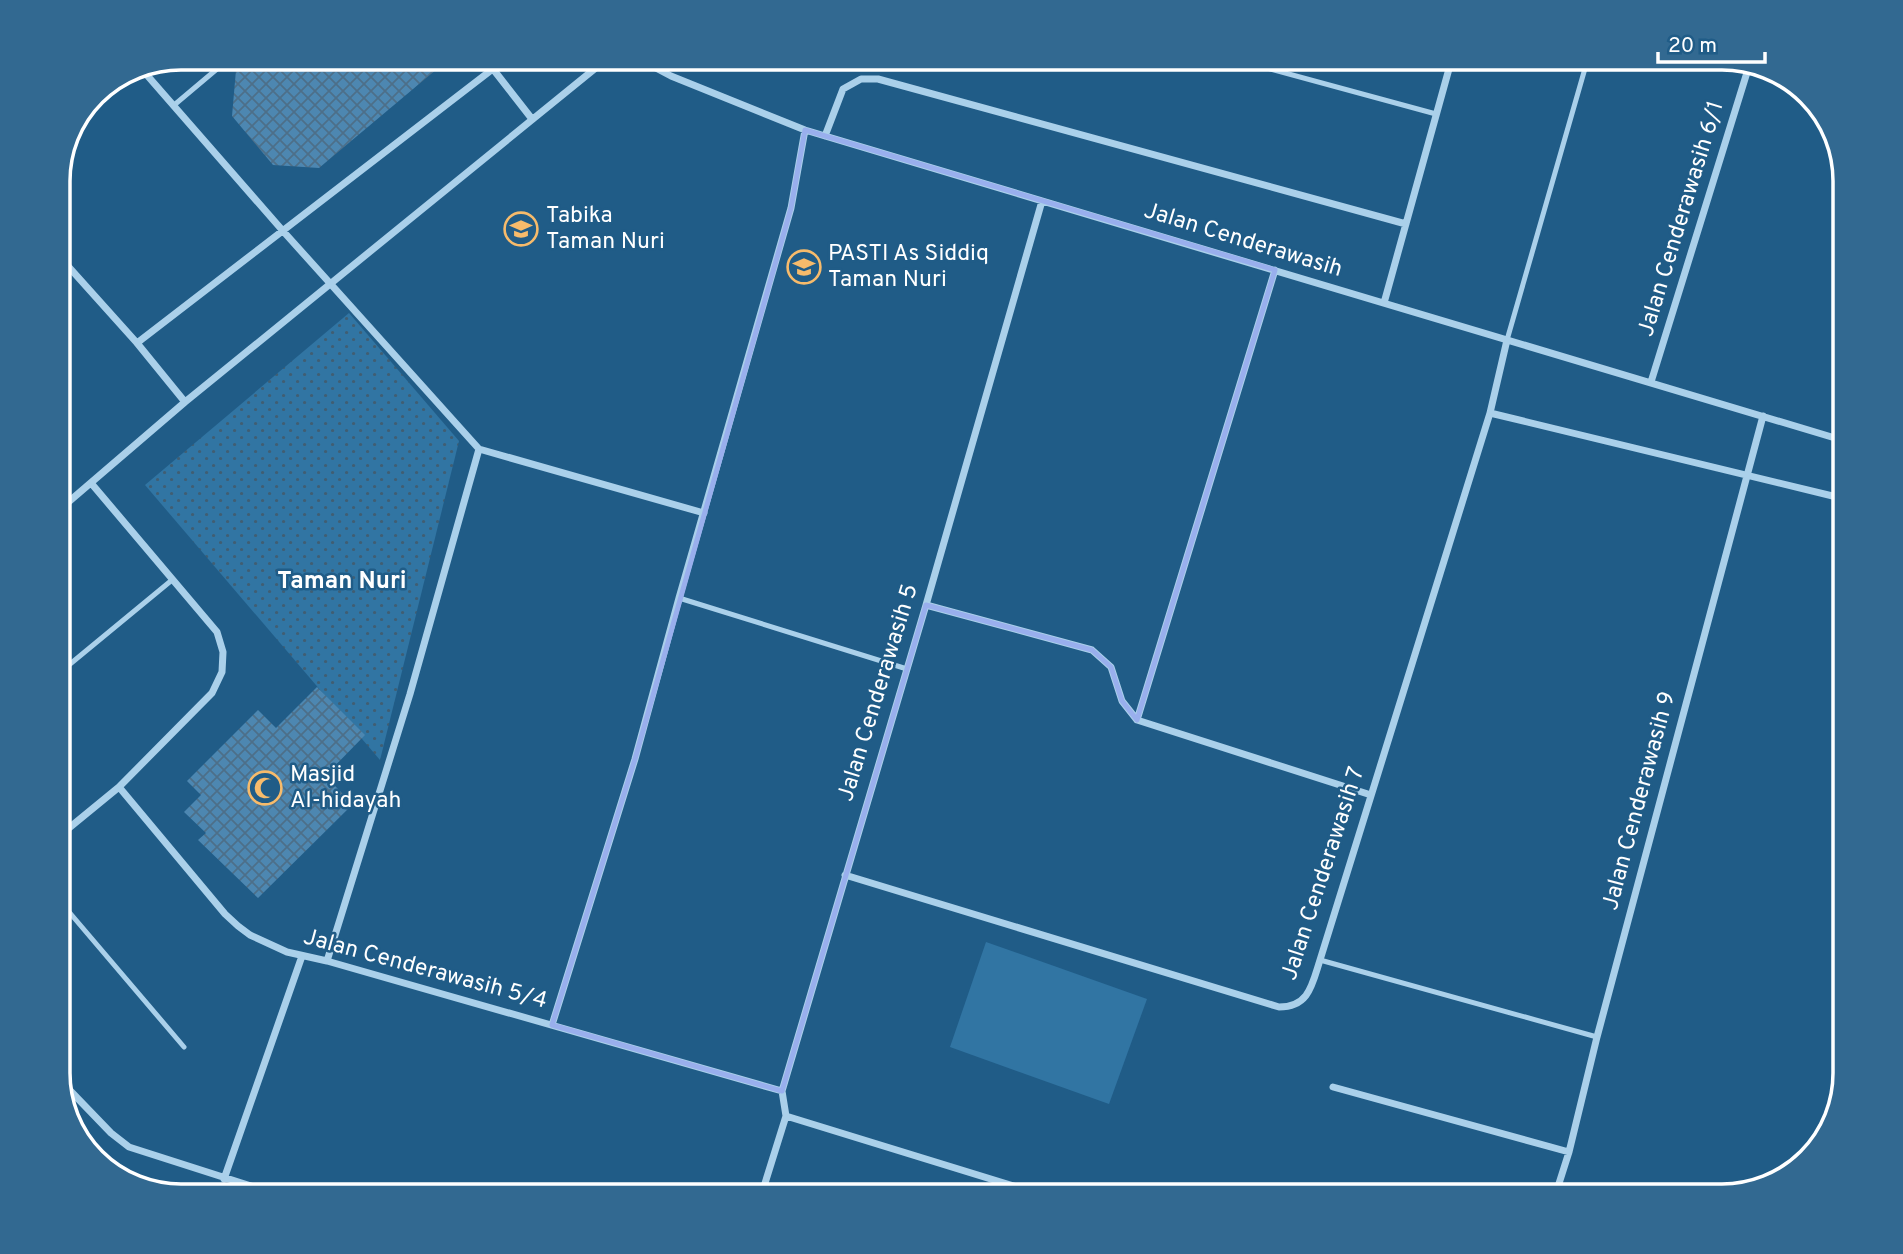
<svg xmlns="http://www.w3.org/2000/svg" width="1903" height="1254" font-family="Overpass,sans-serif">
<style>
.grass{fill:#3175a3}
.park{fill:url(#park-dots)}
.building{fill:url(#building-cross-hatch)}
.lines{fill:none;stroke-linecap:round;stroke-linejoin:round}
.lane{stroke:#aad0ea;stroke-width:5}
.street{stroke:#aad0ea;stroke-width:7}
.marked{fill:none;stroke:#99afed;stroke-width:5;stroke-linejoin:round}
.labels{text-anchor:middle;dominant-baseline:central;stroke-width:5;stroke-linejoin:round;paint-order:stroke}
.poi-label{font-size:23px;fill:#fff;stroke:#205c87;text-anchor:start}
.street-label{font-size:23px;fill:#fff;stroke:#205c87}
.neighbourhood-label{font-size:24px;font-weight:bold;fill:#fff;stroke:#205c87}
.rim{fill:none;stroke:#fff;stroke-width:3.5}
</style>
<defs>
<pattern id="park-dots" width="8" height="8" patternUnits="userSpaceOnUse" patternTransform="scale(1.75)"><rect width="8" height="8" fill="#3175a3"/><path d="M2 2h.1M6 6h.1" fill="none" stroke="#405e73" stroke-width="1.8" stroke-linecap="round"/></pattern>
<pattern id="building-cross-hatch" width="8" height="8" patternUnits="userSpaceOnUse" patternTransform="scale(1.75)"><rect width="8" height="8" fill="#4d87b1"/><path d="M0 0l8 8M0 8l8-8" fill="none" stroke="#4d6f89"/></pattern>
</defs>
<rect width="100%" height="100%" fill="#205c87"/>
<path class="grass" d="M986 942 1147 999 1109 1104 950 1047Z"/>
<path class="park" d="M349 313 459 441 380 760 145 485Z"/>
<path class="building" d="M251 58H450L319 168 273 165 232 116 236 70Z
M317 687 365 735 325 776 353 804 258 898 198 840 206 833 184 812 201 795 187 781 258 710 276 728Z"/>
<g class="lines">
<path class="lane" d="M1230 58 1436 114
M173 106 230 58
M1507 340 1588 58
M679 598 907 669
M58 674 172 580
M1837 751 1845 718
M58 899 184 1047
M1320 960 1597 1037"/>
<path class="street" d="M637 58 671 76 805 130 1845 441
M139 66 283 231 479 449
M493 69 532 119
M825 136 843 89 861 79H878L1406 224
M58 255 137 343 185 402
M1384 303 1452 58
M137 343 507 58
M1651 382 1749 66
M1490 413 1845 499
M479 449 704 513
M58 511 185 402 608 58
M926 605 1092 650 1111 667 1122 701 1137 720 1371 795
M1137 720 1275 270
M119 787 225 914 238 926 250 935 287 952 327 961 782 1091
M58 837 119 787 212 693 222 672 223 652 217 632 91 483
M845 875 1279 1007C1309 1007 1312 985 1320 960L1490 413 1507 340
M327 961 410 694 479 449
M552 1025 635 759 679 598 791 208 805 130
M58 1078 111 1133 129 1147 282 1196
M1333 1087 1569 1152
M786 1116 1046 1196
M224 1179 302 956
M761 1196 786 1116 782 1091 926 605 1042 201
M1555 1196 1569 1152 1597 1037 1763 416"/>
</g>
<path class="marked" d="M805 130 1275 270 1137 720 1122 701 1111 667 1092 650 926 605 782 1091 552 1025 635 759 791 208Z"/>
<defs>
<symbol id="school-ring" viewBox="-11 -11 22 22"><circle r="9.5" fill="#205c87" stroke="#f7bb6b" stroke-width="1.5"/><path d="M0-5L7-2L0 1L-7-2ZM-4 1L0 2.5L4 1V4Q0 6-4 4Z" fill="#f7bb6b"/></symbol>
<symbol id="mosque-ring" viewBox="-11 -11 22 22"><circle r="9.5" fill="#205c87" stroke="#f7bb6b" stroke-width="1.5"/><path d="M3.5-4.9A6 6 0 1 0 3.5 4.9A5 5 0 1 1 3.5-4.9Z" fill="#f7bb6b"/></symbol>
</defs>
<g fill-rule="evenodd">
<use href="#school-ring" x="502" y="210" width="38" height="38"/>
<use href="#school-ring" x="785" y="248" width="38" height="38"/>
<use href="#mosque-ring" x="246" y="769" width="38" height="38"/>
</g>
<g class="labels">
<g class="poi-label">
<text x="546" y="216">Tabika<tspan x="546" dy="26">Taman Nuri</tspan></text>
<text x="828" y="254">PASTI As Siddiq<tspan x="828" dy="26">Taman Nuri</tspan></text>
<text x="290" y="775">Masjid<tspan x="290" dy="26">Al-hidayah</tspan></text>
</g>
<g class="street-label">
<text transform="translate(1682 219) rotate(-73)">Jalan Cenderawasih 6/1</text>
<text transform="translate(1243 241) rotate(17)">Jalan Cenderawasih</text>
<text transform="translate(879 693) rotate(-73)">Jalan Cenderawasih 5</text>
<text transform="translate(1640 801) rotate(-75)">Jalan Cenderawasih 9</text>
<text transform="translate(1324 874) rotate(-72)">Jalan Cenderawasih 7</text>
<text transform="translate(425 970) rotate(15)">Jalan Cenderawasih 5/4</text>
</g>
<g class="neighbourhood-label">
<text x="342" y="582">Taman Nuri</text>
</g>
</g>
<path d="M0 0H1903V1254H0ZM181 70H1722A111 111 0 0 1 1833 181V1073A111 111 0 0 1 1722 1184H181A111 111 0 0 1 70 1073V181A111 111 0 0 1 181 70Z" fill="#326991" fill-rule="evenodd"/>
<path class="rim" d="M181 70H1722A111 111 0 0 1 1833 181V1073A111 111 0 0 1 1722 1184H181A111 111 0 0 1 70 1073V181A111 111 0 0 1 181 70Z"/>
<path d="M1658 52v10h107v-10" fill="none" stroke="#ffffff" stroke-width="3.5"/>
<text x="1668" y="52" font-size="21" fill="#ffffff" stroke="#205c87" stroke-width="5" paint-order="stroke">20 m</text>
</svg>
